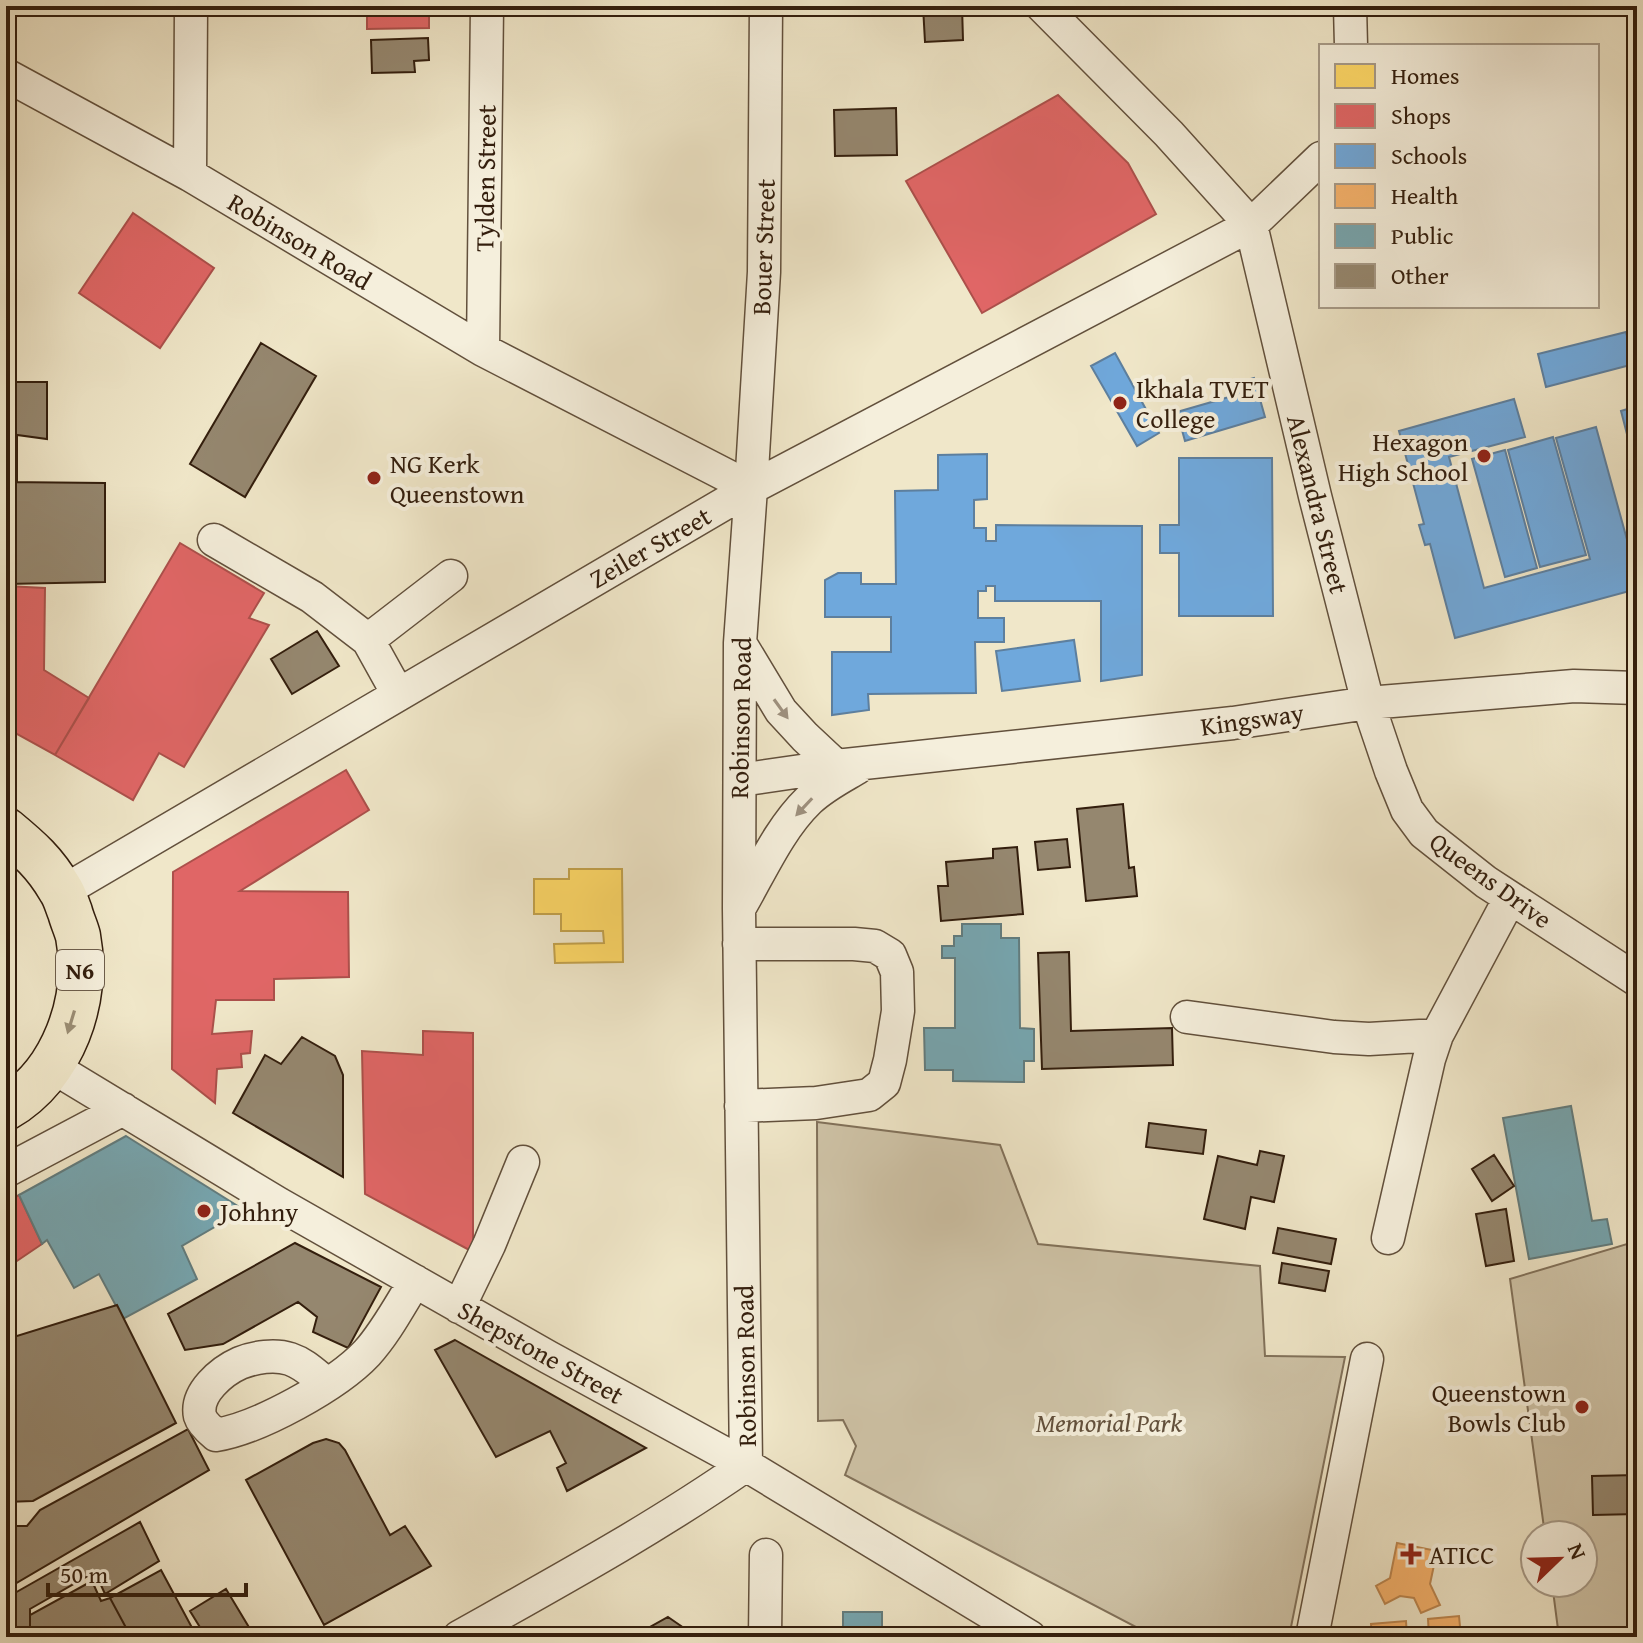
<svg xmlns="http://www.w3.org/2000/svg" width="1643" height="1643" font-family="'Gentium Book Plus',serif">
<style>
.green{fill:#d0c5a9;stroke:#82725b;stroke-width:2}
.homes{fill:#ffd966;stroke:#c2a14b;stroke-width:2}
.shops{fill:#e06666;stroke:#ac504b;stroke-width:2}
.schools{fill:#6fa8dc;stroke:#5d7f9e;stroke-width:2}
.health{fill:#f6b26b;stroke:#bc864f;stroke-width:2}
.public{fill:#76a5af;stroke:#627c7e;stroke-width:2}
.building{fill:#95876f;stroke:#331e0d;stroke-width:2}
.lines{fill:none;stroke-linecap:round;stroke-linejoin:round}
.minor-casing{stroke:#62503c;stroke-width:35}
.highway-casing{stroke:#331e0d;stroke-width:47}
.minor{stroke:#f5efdc;stroke-width:32}
.highway{stroke:#f0e7c9;stroke-width:44}
.oneway{fill:#9e917f}
.oneway2{fill:#9b8d74}
.poi-dot{fill:#8f2418;stroke:#f5efdc;stroke-width:3}
.labels{text-anchor:middle;dominant-baseline:central;stroke-width:8;stroke-linejoin:round;paint-order:stroke}
.shield{fill:#f5efdc;stroke:#6d5d4b;stroke-width:2}
.shield-label{font-size:24px;font-weight:bold;fill:#331e0d}
.street-label{font-size:26px;fill:#331e0d;stroke:#f5efdc}
.poi-label{font-size:26px;fill:#331e0d;stroke:#f5efdc;text-anchor:start}
.park-label{font-size:26px;font-style:italic;fill:#62503c;stroke:#f5efdc}
</style>
<rect width="100%" height="100%" fill="#f0e7c9"/>
<filter id="stains"><feTurbulence type="fractalNoise" baseFrequency=".0025" numOctaves="4"/><feColorMatrix values="0 0 0 0 .2 0 0 0 0 .09 0 0 0 0 .02 0 0 0 .5 -.17"/></filter>
<radialGradient id="worn" r=".72"><stop offset=".6" stop-color="#630" stop-opacity="0"/><stop offset="1" stop-color="#630" stop-opacity=".3"/></radialGradient>
<path class="green" d="M817 1122 1000 1145 1038 1244 1260 1266 1265 1356 1345 1357 1289 1637H1155L845 1475 856 1446 843 1420 818 1421Z
M1637 1241V1637H1559L1552 1583H1583V1535H1545L1510 1279Z"/>
<path class="homes" d="M569 869H622L623 962 555 963 554 944 604 943 603 931H561V914H534V879H569Z"/>
<path class="shops" d="M367 6H429V28L367 29Z
M1058 95 1128 163 1156 214 982 313 906 181Z
M133 213 214 268 160 348 79 293Z
M180 543 264 593 249 618 269 625 184 767 159 753 133 800 55 755Z
M6 586 45 588 44 670 89 698 55 755 6 728Z
M346 770 369 810 240 891 348 892 349 977 274 979V1000H216L212 1034 252 1031 250 1053 241 1054 242 1067 217 1069 215 1103 172 1069 173 872Z
M423 1031 473 1033V1252L365 1194 362 1051 423 1055Z
M19 1195 42 1244 11 1265V1332L6 1334V1203Z"/>
<path class="schools" d="M1626 332 1634 364 1546 387 1538 354Z
M1115 353 1159 433 1137 446 1091 366Z
M1254 378 1265 417 1185 441 1177 412 1229 397 1226 386Z
M1514 399 1525 437 1449 457 1484 588 1590 559 1556 438 1596 427 1637 576V589L1455 638 1430 544 1425 545 1419 525 1424 524 1399 431Z
M1637 406V473L1621 411Z
M1553 437 1586 555 1540 567 1508 450Z
M1505 450 1537 568 1505 577 1472 459Z
M987 454V499L974 500V528H986V541H996V525L1142 526V675L1101 681V601H995V586H986V591H978V618H1004V642H975L976 693 868 694 869 710 832 715V652H891V617H825V580L838 573H861V584H896L895 491 938 490V455Z
M1179 458H1272L1273 616H1179V553H1160V525H1179Z
M1074 640 1080 681 1002 691 996 651Z"/>
<path class="health" d="M1397 1543 1437 1551 1430 1584 1440 1605 1421 1613 1414 1598 1400 1596 1385 1604 1376 1586 1390 1578Z
M1459 1616 1461 1637H1429L1428 1619Z
M1406 1621 1407 1637H1372L1371 1624Z"/>
<path class="public" d="M962 924H1001V938H1019L1020 1028 1034 1029V1061H1024V1082L953 1081V1070H925L924 1028H955V958H942V946H954V936H962Z
M1571 1106 1592 1221 1607 1219 1612 1244 1529 1259 1503 1118Z
M126 1136 244 1210 182 1246 197 1279 123 1319 99 1274 74 1288 47 1240 42 1244 19 1195Z
M843 1612H882V1637H843Z"/>
<path class="building" d="M923 6H962L963 40 925 42Z
M428 38 429 60 414 61 415 72 372 73 371 40Z
M896 108 897 155 835 156 834 110Z
M261 343 316 376 245 497 190 464Z
M6 382H47V439L17 435V482H6Z
M6 482 105 483V582L6 584Z
M317 631 339 666 292 694 271 659Z
M1123 804 1129 868 1134 867 1137 896 1086 901 1077 809Z
M1067 839 1070 867 1038 870 1035 842Z
M1017 847 1023 914 941 921 938 886H948L946 862 993 858V849Z
M1069 952 1071 1031 1172 1028 1173 1065 1042 1069 1038 953Z
M302 1037 335 1056 343 1075V1177L233 1113 265 1055 281 1064Z
M1149 1123 1206 1130 1203 1154 1146 1147Z
M1260 1151 1284 1156 1274 1202 1251 1197 1245 1229 1204 1219 1218 1156 1257 1165Z
M1494 1155 1514 1186 1492 1201 1472 1169Z
M1506 1209 1514 1261 1486 1266 1476 1214Z
M1278 1228 1336 1239 1331 1264 1273 1253Z
M295 1243 381 1287 348 1348 313 1332 317 1317 298 1302 223 1344 185 1350 168 1314Z
M1282 1263 1329 1271 1325 1291 1279 1283Z
M117 1305 176 1423 33 1501 6 1502V1342L7 1339Z
M455 1340 646 1448 567 1491 557 1468 566 1463 550 1431 496 1457 435 1350Z
M188 1429 209 1470 13 1585 6 1586V1526H27L40 1510Z
M326 1439 339 1443 345 1450 390 1535 405 1526 431 1566 324 1625 246 1480 313 1443Z
M1637 1475V1514L1593 1515 1592 1476Z
M140 1522 159 1561 105 1594 95 1572 30 1609V1637H6V1598Z
M161 1570 197 1637H131L110 1598Z
M92 1581 101 1601 110 1598 131 1637H30V1615Z
M226 1589 250 1629 237 1637H206L190 1611Z
M668 1617 697 1637H632Z"/>
<g class="lines">
<defs>
<path id="minor" d="M1042 6 1169 134 1251 225 1315 496 1368 703 1391 771 1407 810 1424 833 1486 882 1637 980
M1350 6 1351 46
M6 75 190 175 483 350 751 488 740 643 739 909 746 1465C654 1529 557 1582 459 1637
M190 175 191 6
M483 350 487 6
M751 488 764 272 766 6
M214 540 312 597 368 640
M740 643 781 711 805 737 836 766
M398 694 368 640 451 576
M740 780 836 766 1233 723 1368 703 1574 686 1637 688
M62 892 751 488 1251 225 1321 158
M740 907C761 871 779 829 809 800 824 786 840 778 857 768
M739 944H854L875 946 890 955 897 972 898 1011 890 1060 884 1083 869 1095 816 1103 741 1106
M1187 1017 1334 1037 1369 1039 1437 1035
M51 1066 279 1204 548 1357 746 1465 1030 1637
M6 1171 123 1109
M1388 1238 1429 1059 1437 1035 1510 898
M459 1307 489 1245 523 1162
M327 1384C315 1375 305 1364 290 1359 275 1354 255 1357 240 1363 222 1371 195 1393 200 1416 202 1423 210 1430 216 1435 259 1428 337 1385 367 1353 386 1332 400 1305 415 1281
M765 1637 766 1555
M1312 1637 1367 1359"/>
<path id="highway" d="M6 830C29 849 45 863 60 889 65 896 67 905 70 912 72 920 76 928 78 936 90 1000 63 1075 6 1108"/>
</defs>
<use href="#minor" class="minor-casing"/>
<use href="#highway" class="highway-casing"/>
<use href="#minor" class="minor"/>
<use href="#highway" class="highway"/>
</g>
<defs><path id="oneway-solid" d="M-6-.8H1V-3.2L6.5 0L1 3.2V.8H-6Z" transform="scale(2)"/></defs>
<g class="oneway">
<use href="#oneway-solid" transform="translate(781 709) rotate(54)"/>
<use href="#oneway-solid" transform="translate(804 807) rotate(133)"/>
</g>
<use class="oneway2" href="#oneway-solid" transform="translate(71 1022) rotate(107)"/>
<g class="poi-dot">
<circle cx="1120" cy="403" r="8"/>
<circle cx="1484" cy="456" r="8"/>
<circle cx="374" cy="478" r="8"/>
<circle cx="204" cy="1211" r="8"/>
<circle cx="1582" cy="1407" r="8"/>
<path d="M1407 1542h8v8h8v8h-8v8h-8v-8h-8v-8h8z"/>
</g>
<g class="labels">
<rect class="shield" x="56" y="950" width="48" height="40" rx="6"/>
<g class="shield-label">
<text x="80" y="970">N6</text>
</g>
<g class="street-label">
<text transform="translate(485 178) rotate(-89)">Tylden Street</text>
<text transform="translate(300 241) rotate(31)">Robinson Road</text>
<text transform="translate(763 247) rotate(-88)">Bouer Street</text>
<text transform="translate(1318 504) rotate(76)">Alexandra Street</text>
<text transform="translate(650 547) rotate(-30)">Zeiler Street</text>
<text transform="translate(740 718) rotate(-89)">Robinson Road</text>
<text transform="translate(1252 719) rotate(-8)">Kingsway</text>
<text transform="translate(1491 880) rotate(36)">Queens Drive</text>
<text transform="translate(541 1352) rotate(29)">Shepstone Street</text>
<text transform="translate(745 1366) rotate(-91)">Robinson Road</text>
</g>
<g class="poi-label">
<text x="1136" y="388">Ikhala TVET<tspan x="1136" dy="30">College</tspan></text>
<text x="1468" y="441" text-anchor="end">Hexagon<tspan x="1468" dy="30">High School</tspan></text>
<text x="390" y="463">NG Kerk<tspan x="390" dy="30">Queenstown</tspan></text>
<text x="220" y="1211">Johhny</text>
<text x="1566" y="1392" text-anchor="end">Queenstown<tspan x="1566" dy="30">Bowls Club</tspan></text>
<text x="1429" y="1554">ATICC</text>
</g>
<g class="park-label">
<text x="1109" y="1422">Memorial Park</text>
</g>
</g>
<rect width="1643" height="1643" fill="none" stroke="#f0e7c9" stroke-width="32"/>
<rect x="8" y="8" width="1627" height="1627" fill="none" stroke="#331e0d" stroke-width="4"/>
<rect x="16" y="16" width="1611" height="1611" fill="none" stroke="#331e0d" stroke-width="2"/>
<rect x="1319" y="44" width="280" height="264" fill="#f5efdc" stroke="#a79b89" stroke-width="2"/>
<rect x="1335" y="64" width="40" height="24" fill="#ffd966" stroke="#a79b89" stroke-width="2"/>
<text x="1391" y="84" font-size="24" fill="#331e0d">Homes</text>
<rect x="1335" y="104" width="40" height="24" fill="#e06666" stroke="#a79b89" stroke-width="2"/>
<text x="1391" y="124" font-size="24" fill="#331e0d">Shops</text>
<rect x="1335" y="144" width="40" height="24" fill="#6fa8dc" stroke="#a79b89" stroke-width="2"/>
<text x="1391" y="164" font-size="24" fill="#331e0d">Schools</text>
<rect x="1335" y="184" width="40" height="24" fill="#f6b26b" stroke="#a79b89" stroke-width="2"/>
<text x="1391" y="204" font-size="24" fill="#331e0d">Health</text>
<rect x="1335" y="224" width="40" height="24" fill="#76a5af" stroke="#a79b89" stroke-width="2"/>
<text x="1391" y="244" font-size="24" fill="#331e0d">Public</text>
<rect x="1335" y="264" width="40" height="24" fill="#95876f" stroke="#a79b89" stroke-width="2"/>
<text x="1391" y="284" font-size="24" fill="#331e0d">Other</text>
<g transform="translate(1559 1559) rotate(67)"><circle r="38" fill="#f5efdc" stroke="#a79b89" stroke-width="2"/>
<path d="M0-6L14 30L0 20L-14 30Z" fill="#8f2418"/>
<text y="-12" font-size="22" font-weight="bold" text-anchor="middle" fill="#331e0d">N</text>
</g>
<path d="M48 1583v12h198v-12" fill="none" stroke="#331e0d" stroke-width="4"/>
<text x="60" y="1583" font-size="24" fill="#331e0d" stroke="#f5efdc" stroke-width="6" paint-order="stroke">50 m</text>
<rect width="100%" height="100%" filter="url(#stains)"/>
<rect width="100%" height="100%" fill="url(#worn)"/>
</svg>
